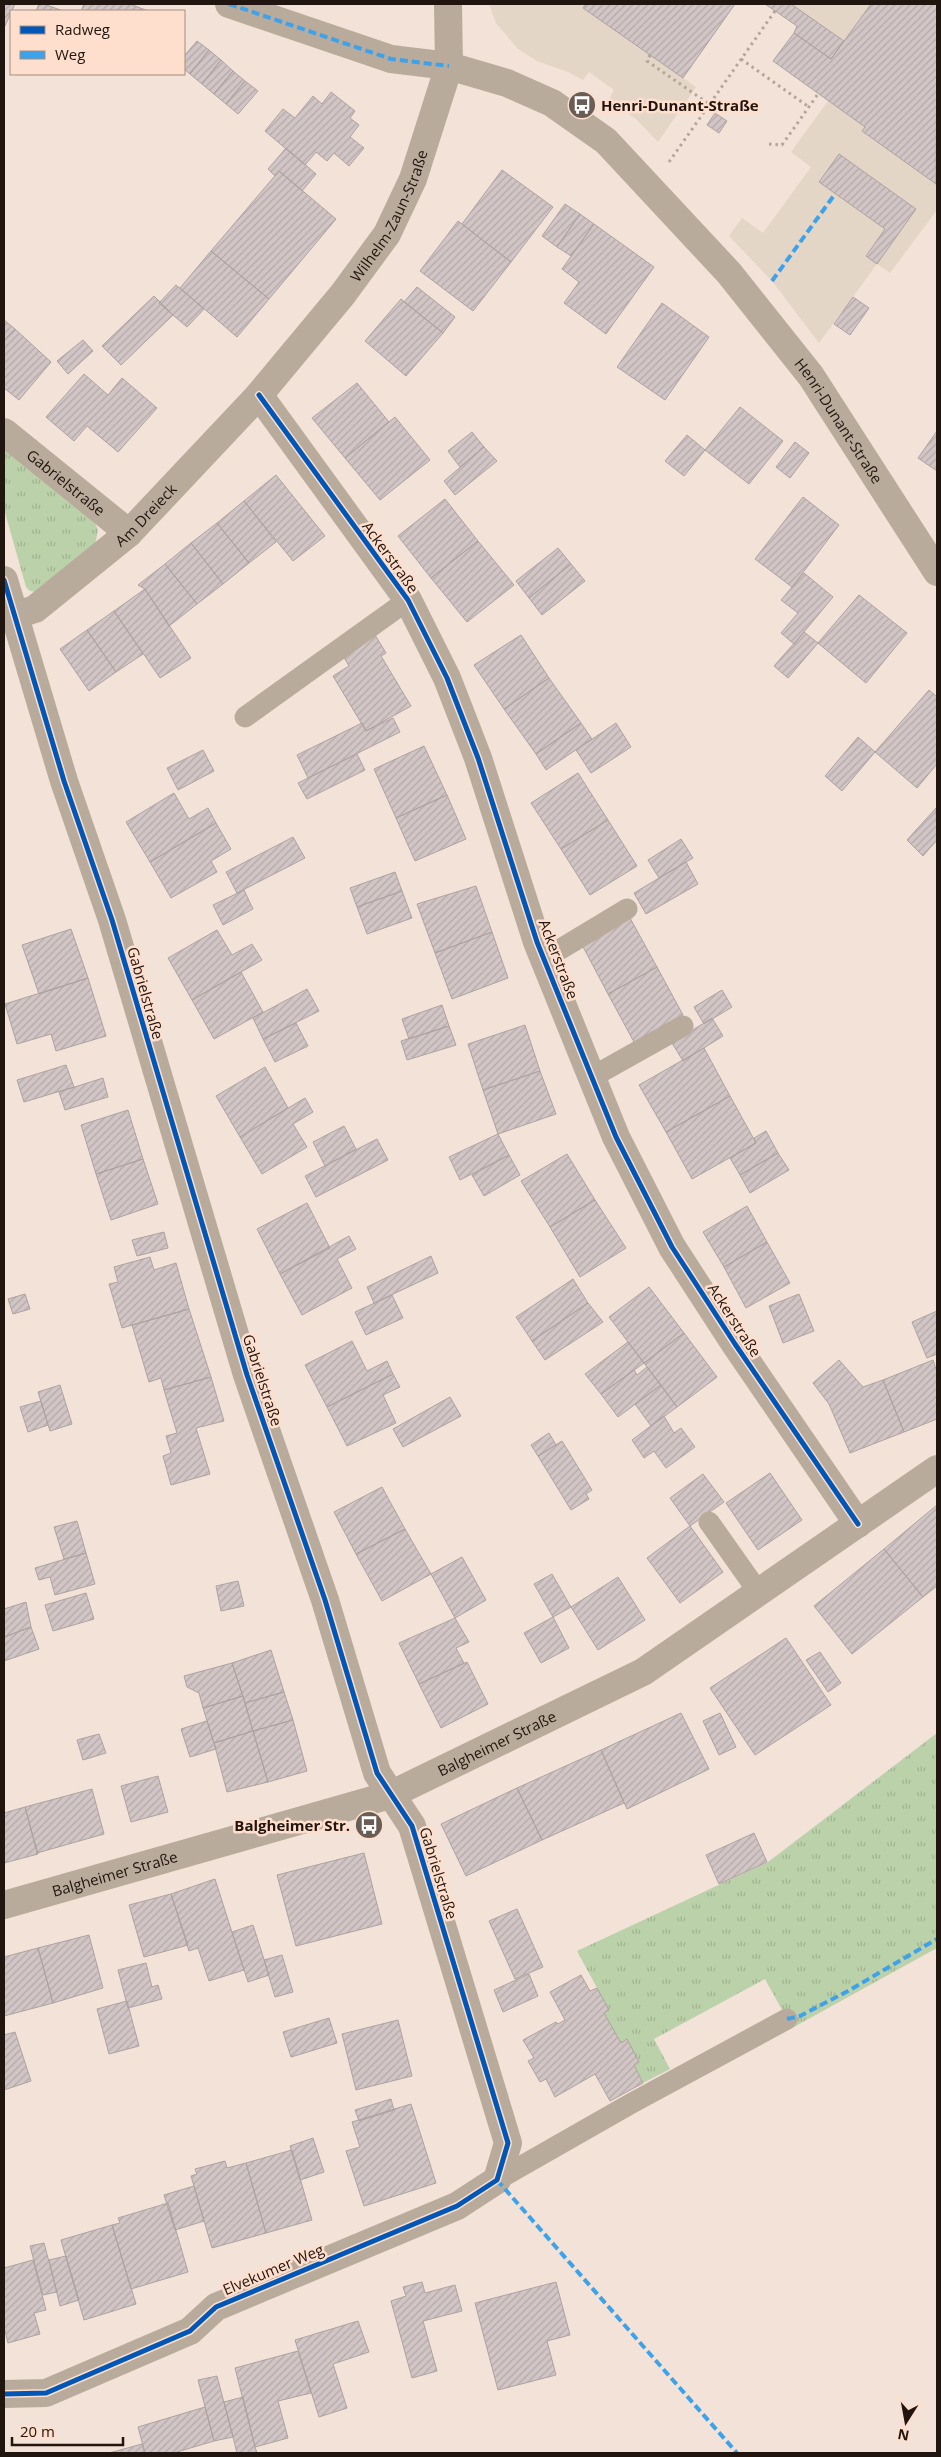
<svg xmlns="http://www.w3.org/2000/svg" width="941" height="2457" font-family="'Open Sans',sans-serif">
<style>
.education{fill:#e3d6c6}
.grass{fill:url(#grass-tufts)}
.building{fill:url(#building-hatch);stroke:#aea2a1}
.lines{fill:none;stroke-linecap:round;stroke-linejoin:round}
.path{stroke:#b2a599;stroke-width:3;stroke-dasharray:2.5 4;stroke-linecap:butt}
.lane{stroke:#b9ab9b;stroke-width:21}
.street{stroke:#b9ab9b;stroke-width:28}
.quiet{stroke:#3da2ea;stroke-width:4;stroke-dasharray:8 4;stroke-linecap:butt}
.cycleway-casing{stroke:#fedecc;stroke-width:8}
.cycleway{stroke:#0057b8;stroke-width:5}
.labels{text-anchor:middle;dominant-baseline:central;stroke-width:5;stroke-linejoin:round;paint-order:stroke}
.poi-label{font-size:15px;font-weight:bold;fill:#20150f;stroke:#fedecc;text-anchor:start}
.street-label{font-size:15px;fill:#20150f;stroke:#fedecc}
</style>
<defs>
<pattern id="grass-tufts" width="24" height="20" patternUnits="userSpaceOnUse" patternTransform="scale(1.25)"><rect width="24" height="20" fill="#bbd1aa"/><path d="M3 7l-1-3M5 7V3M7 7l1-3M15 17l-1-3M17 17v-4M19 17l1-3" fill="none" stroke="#a0b391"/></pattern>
<pattern id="building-hatch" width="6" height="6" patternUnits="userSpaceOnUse" patternTransform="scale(1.25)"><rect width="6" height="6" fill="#d2c5c5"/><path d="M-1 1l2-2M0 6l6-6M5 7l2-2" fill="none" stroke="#b4a8a8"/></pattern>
</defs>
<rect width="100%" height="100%" fill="#f3e2d7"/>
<path class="education" d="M489 4H586L583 8 696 87 658 142 636 119 609 100 614 90 589 72 583 80 568 72 537 61 518 49 496 23Z
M791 4H871L844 41Z
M828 101 865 127 862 131 936 184 937 210 890 273 877 264 819 343 772 281 729 236 742 218 763 233 811 167 791 152Z"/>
<path class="grass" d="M4 446 95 523 98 530 95 545 36 592 30 591 26 587 4 509Z
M937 1733V1948L792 2028 765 1979 654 2039 670 2069 643 2083 634 2065 639 2062 626 2040 621 2043 604 2013 609 2010 577 1951 768 1862Z"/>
<path class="building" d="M4 4H15L4 28Z
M39 4H44L63 11H36Z
M84 4H130L148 11H81Z
M586 4H735L683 78 583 8Z
M765 4H791L844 41 831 59 794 33 797 26Z
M871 4H937L936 184 862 131 865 127 773 61 794 33 831 59Z
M197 41 209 50 190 74 184 69V56Z
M209 50 221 60 202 84 190 74Z
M221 60 233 71 214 94 202 84Z
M233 71 245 81 226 104 214 94Z
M245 81 258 91 238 114 226 104Z
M331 92 355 111 350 118 359 125 350 137 364 148 349 166 334 153 327 161 316 152 305 165 265 131 283 109 295 118 313 96 322 104Z
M715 113 727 121 719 133 707 125Z
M286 148 316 174 302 191 279 171 275 176 268 169Z
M839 154 916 209 877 264 866 256 885 229 819 182Z
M502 170 553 207 511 262 462 224Z
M279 171 336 219 269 299 211 251Z
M565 204 580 214 557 247 542 236Z
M580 214 594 224 571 256 557 247Z
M458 221 511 262 473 311 420 271Z
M594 224 654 267 606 334 564 303 579 282 562 269Z
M211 251 269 299 237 337 180 288Z
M176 285 204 309 187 327 159 303Z
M417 287 455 317 443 333 404 302Z
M154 296 173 315 121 365 102 346Z
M853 297 869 308 850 335 834 324Z
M401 299 443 333 406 376 365 341Z
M662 303 709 337 665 400 617 367Z
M4 320 15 329 4 341Z
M15 329 51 362 19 400 4 388V341Z
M83 340 93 351 68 374 57 361Z
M84 374 108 395 122 378 157 408 118 452 87 426 74 441 46 417Z
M357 383 389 422 345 458 312 418Z
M740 407 783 441 749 484 705 450Z
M395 417 430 460 380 500 345 458Z
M937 431V471L918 458Z
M472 432 484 447 460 467 448 451Z
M687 435 705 450 684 476 665 461Z
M795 442 809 453 790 478 776 467Z
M484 447 497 461 455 495 444 481Z
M276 475 325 536 293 561 244 501Z
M803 497 839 525 792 587 755 559Z
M445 499 478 541 431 578 398 536Z
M244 501 276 542 249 563 217 523Z
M217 523 249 563 223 584 191 543Z
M478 541 514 585 467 622 431 578Z
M191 543 223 584 197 604 165 564Z
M558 548 571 564 529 598 516 581Z
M165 564 197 604 169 626 145 589 138 585Z
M571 564 585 581 542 615 529 598Z
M804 573 833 597 794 644 781 633 798 613 781 600Z
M145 589 191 658 160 678 114 611Z
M859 595 907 633 866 683 818 643Z
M114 611 143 654 116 672 87 630Z
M87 630 116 672 89 691 60 649Z
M804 632 818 643 788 678 774 666Z
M375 635 386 653 381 656 411 706 366 731 333 676 349 666 342 654Z
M521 635 549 678 504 709 474 665Z
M549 678 581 723 536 754 504 709Z
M929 690 937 697V764L917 788 875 752Z
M393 718 400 732 308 778 297 755 362 723 366 731Z
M581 723 592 739 546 770 536 754Z
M616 723 631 747 591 773 576 750Z
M858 737 875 752 842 791 825 776Z
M424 746 447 795 396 818 374 769Z
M203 750 214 771 178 790 167 768Z
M357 754 365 770 307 799 298 783Z
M578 773 608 820 561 849 531 803Z
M174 793 189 819 208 808 216 823 150 862 126 822Z
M447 795 466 839 415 861 396 818Z
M936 808 937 840 923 856 907 840Z
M608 820 637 866 590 895 561 849Z
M216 823 231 849 211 861 217 872 171 898 150 862Z
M293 837 305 858 237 893 226 872Z
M681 839 693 858 659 878 648 860Z
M686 862 698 884 646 914 634 893Z
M395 872 402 891 357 907 350 888Z
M476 886 492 932 435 953 417 904Z
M244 890 253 909 223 925 213 905Z
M402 891 412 918 367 934 357 907Z
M630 918 657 967 608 994 581 943Z
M71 929 88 978 39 994 22 945Z
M217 930 232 955 252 944 262 960 192 1000 168 958Z
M492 932 508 978 452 999 435 953Z
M657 967 683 1015 634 1042 608 994Z
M241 972 263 1012 214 1039 192 1000Z
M88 978 106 1036 56 1051 51 1034 17 1044 5 1004Z
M307 989 319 1011 263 1039 253 1018Z
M722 990 732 1007 704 1024 694 1007Z
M442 1005 449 1026 409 1039 402 1019Z
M712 1018 723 1036 683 1061 672 1043Z
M296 1023 308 1046 275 1062 263 1039Z
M525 1025 540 1071 483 1090 468 1044Z
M449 1026 456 1045 407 1060 401 1041Z
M704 1048 730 1096 666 1132 639 1085Z
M66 1065 74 1087 24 1102 17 1080Z
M265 1067 288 1108 240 1137 216 1096Z
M540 1071 556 1114 498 1134 483 1090Z
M103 1078 108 1097 65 1110 59 1092Z
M730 1096 756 1143 692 1179 666 1132Z
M305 1098 313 1112 293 1124 307 1147 262 1174 240 1137Z
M128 1110 143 1159 96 1174 81 1125Z
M344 1126 356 1149 325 1166 313 1142Z
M766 1131 778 1153 740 1175 730 1158 756 1143 754 1138Z
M498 1134 509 1155 460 1180 449 1157Z
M377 1139 388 1160 316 1197 305 1176Z
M778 1153 789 1170 750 1193 740 1175Z
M567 1154 595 1200 550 1227 521 1181Z
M509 1155 520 1175 484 1196 472 1175Z
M143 1159 158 1204 111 1220 96 1174Z
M595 1200 626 1248 580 1277 550 1227Z
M307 1203 330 1248 280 1274 257 1229Z
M747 1206 767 1242 724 1267 703 1232Z
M164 1232 168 1248 137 1256 132 1240Z
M349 1236 356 1249 337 1259 352 1288 302 1315 280 1274Z
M767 1242 790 1283 746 1308 724 1267Z
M431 1256 438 1273 374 1303 367 1287Z
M150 1257 154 1270 176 1263 189 1309 122 1328 109 1284 118 1282 114 1267Z
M573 1279 588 1303 532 1341 516 1317Z
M649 1287 684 1333 644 1363 609 1317Z
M25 1294 30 1309 13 1314 8 1299Z
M799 1294 814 1331 783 1343 769 1306Z
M392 1295 403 1318 366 1335 355 1312Z
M588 1303 603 1322 545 1360 532 1341Z
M189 1309 211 1377 164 1390 161 1378 149 1382 132 1325Z
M937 1311V1354L927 1358 912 1322Z
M684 1333 717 1377 677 1407 644 1363Z
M352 1341 367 1371 387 1361 393 1374 327 1407 305 1365Z
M628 1342 644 1363 601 1394 585 1374Z
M839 1360 863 1387 883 1380 904 1432 850 1453 829 1404 813 1383Z
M933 1360 937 1372V1419L904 1432 883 1380Z
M647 1367 661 1385 618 1417 601 1394 634 1370 637 1375Z
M393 1374 400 1387 383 1395 396 1423 347 1446 327 1407Z
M211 1377 224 1421 196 1428 210 1474 171 1485 163 1456 171 1453 166 1436 177 1433 164 1390Z
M60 1385 72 1424 50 1431 38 1392Z
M661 1385 677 1407 651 1426 635 1404Z
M450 1397 461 1416 403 1447 393 1429Z
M41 1401 48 1425 28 1432 20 1407Z
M664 1416 674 1433 681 1428 695 1447 666 1468 654 1451 644 1458 632 1440Z
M549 1433 556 1445 538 1456 531 1445Z
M562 1441 592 1490 586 1494 589 1499 571 1510 538 1456Z
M770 1473 802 1520 758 1550 726 1503Z
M703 1474 724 1502 690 1526 670 1498Z
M382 1487 405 1529 356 1554 334 1512Z
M937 1505V1586L923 1597 884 1549Z
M77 1521 86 1553 64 1559 54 1527Z
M690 1526 723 1572 680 1603 647 1558Z
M405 1529 431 1574 382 1601 356 1554Z
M884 1549 923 1597 852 1654 814 1606Z
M86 1553 95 1584 55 1595 50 1577 39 1580 35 1568Z
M462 1557 486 1600 455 1618 431 1574Z
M552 1574 571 1607 553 1617 534 1584Z
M618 1577 645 1620 598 1650 571 1607Z
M238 1581 244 1606 221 1611 216 1586Z
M86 1593 94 1619 53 1631 45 1605Z
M26 1602 31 1627 4 1637V1609Z
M553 1617 569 1648 541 1663 524 1633Z
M455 1618 469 1642 456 1648 464 1663 419 1684 399 1643Z
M31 1627 39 1649 4 1661V1637Z
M786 1638 831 1705 755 1755 710 1688Z
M271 1650 284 1692 245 1703 232 1663Z
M820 1652 841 1683 828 1692 806 1660Z
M467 1662 488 1704 441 1728 419 1684Z
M232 1663 243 1696 203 1708 199 1693 187 1687 184 1676Z
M284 1692 293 1720 253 1731 245 1703Z
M243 1696 253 1731 214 1743 203 1708Z
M681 1713 709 1769 627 1809 601 1750Z
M720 1713 736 1747 719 1755 703 1721Z
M293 1720 307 1771 268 1782 253 1731Z
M207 1721 216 1749 190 1757 181 1729Z
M253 1731 268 1782 227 1792 214 1743Z
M99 1734 106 1753 83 1760 77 1740Z
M601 1750 624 1803 542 1840 517 1788Z
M158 1776 168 1812 131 1822 121 1786Z
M517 1788 542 1840 466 1876 441 1824Z
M92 1789 104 1834 37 1853 25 1807Z
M25 1807 38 1854 4 1863V1813Z
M754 1833 767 1862 719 1884 706 1855Z
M364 1853 382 1924 296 1946 277 1875Z
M215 1879 244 1970 209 1981 198 1948 189 1951 171 1894Z
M171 1894 188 1945 144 1957 129 1905Z
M517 1909 543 1967 515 1979 489 1921Z
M253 1925 269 1975 248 1982 232 1932Z
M89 1935 103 1988 53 2003 38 1948Z
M38 1948 53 2003 4 2016V1957Z
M282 1955 293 1992 275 1997 264 1960Z
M146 1963 152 1987 158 1985 162 1999 128 2008 118 1970Z
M529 1974 538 1996 503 2012 494 1990Z
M581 1975 590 1991 597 1988 609 2010 604 2013 621 2043 627 2039 639 2062 634 2065 643 2083 610 2101 595 2074 555 2097 546 2079 540 2082 528 2061 534 2058 523 2040 556 2022 558 2024 565 2020 550 1992Z
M127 2001 139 2046 109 2054 97 2009Z
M329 2018 337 2043 291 2057 283 2032Z
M398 2020 412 2076 356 2090 342 2034Z
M15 2032 31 2081 4 2090V2035Z
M391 2099 394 2110 359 2121 355 2110Z
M411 2104 436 2183 364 2206 346 2151 360 2147 352 2122Z
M313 2138 324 2172 300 2180 290 2146Z
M292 2150 312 2220 266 2233 246 2163Z
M225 2161 227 2168 246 2163 266 2233 212 2248 191 2176 197 2174 195 2169Z
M194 2186 204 2221 175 2230 164 2195Z
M168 2203 188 2272 131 2289 112 2225 120 2223 118 2218Z
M112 2225 136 2304 84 2320 61 2240Z
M44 2243 57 2292 43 2295 30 2246Z
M66 2256 79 2300 60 2306 49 2260Z
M33 2260 46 2310 34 2313 40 2334 8 2343 4 2327V2268Z
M422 2282 425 2293 455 2285 462 2311 423 2321 437 2371 412 2378 391 2301 406 2296 403 2287Z
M556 2282 570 2335 547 2341 556 2375 498 2390 475 2303Z
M358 2321 369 2352 333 2364 347 2408 319 2417 295 2340Z
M298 2351 311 2393 278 2401 288 2438 255 2447 235 2368Z
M217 2376 233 2437 214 2441 198 2380Z
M243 2397 255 2447 257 2453H237L233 2437 224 2402Z
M205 2407 214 2441 177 2452 178 2453H145L138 2427Z
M142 2444 145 2453H109Z"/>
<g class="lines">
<path class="path" d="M650 55 647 61 709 104
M741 59 809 107
M769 144 782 145 818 94
M669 162 775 11"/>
<path class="lane" d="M245 717 408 600
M544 959 627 909
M592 1077 683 1026
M709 1522 759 1593
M497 2180 632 2103 787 2019"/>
<g class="street">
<path id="s1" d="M229 4 391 59 449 66 507 83 552 103 606 141 729 273 811 376 937 572"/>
<path d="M259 395 408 600 447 678 478 758 537 942 616 1137 672 1247 735 1344 858 1524"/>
<path id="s2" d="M4 432 129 533"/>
<path d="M4 580 64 781 112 920 247 1375 325 1600 377 1773 412 1826 508 2143 497 2180 457 2206 216 2307 190 2331 46 2393 4 2394"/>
<path id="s3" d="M4 619 35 609 129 533 259 395 343 294 387 234 413 179 449 66 448 4"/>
<path id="s4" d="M4 1905 390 1795 643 1672 937 1469"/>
</g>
<path class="quiet" d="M229 4 391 59 449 66
M772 281 835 194
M787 2019 800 2016 848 1991 937 1939
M497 2180 737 2453"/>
<defs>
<path id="cycleway" d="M259 395 408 600 447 678 478 758 537 942 616 1137 672 1247 735 1344 858 1524
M4 580 64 781 112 920 247 1375 325 1600 377 1773 412 1826 508 2143 497 2180 457 2206 216 2307 190 2331 46 2393 4 2394"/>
</defs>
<use href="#cycleway" class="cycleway-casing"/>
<use href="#cycleway" class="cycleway"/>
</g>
<defs>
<symbol id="bus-disc" viewBox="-11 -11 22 22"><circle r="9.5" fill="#6a5d55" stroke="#fedecc"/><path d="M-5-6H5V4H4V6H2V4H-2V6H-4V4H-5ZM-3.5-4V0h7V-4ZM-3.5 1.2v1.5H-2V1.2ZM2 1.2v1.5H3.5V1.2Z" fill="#fff"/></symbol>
</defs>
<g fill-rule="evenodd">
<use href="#bus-disc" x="566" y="89" width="32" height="32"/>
<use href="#bus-disc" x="353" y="1809" width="32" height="32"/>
</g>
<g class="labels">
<g class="poi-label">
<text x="601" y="105">Henri-Dunant-Straße</text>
<text x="350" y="1825" text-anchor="end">Balgheimer Str.</text>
</g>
<g class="street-label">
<text stroke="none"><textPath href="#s3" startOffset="566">Wilhelm-Zaun-Straße</textPath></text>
<text stroke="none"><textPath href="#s1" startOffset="770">Henri-Dunant-Straße</textPath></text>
<text stroke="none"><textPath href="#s2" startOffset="80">Gabrielstraße</textPath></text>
<text stroke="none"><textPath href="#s3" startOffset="178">Am Dreieck</textPath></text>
<text transform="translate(391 557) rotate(54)">Ackerstraße</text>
<text transform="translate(559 959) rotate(69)">Ackerstraße</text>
<text transform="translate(146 993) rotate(74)">Gabrielstraße</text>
<text transform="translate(735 1320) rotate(57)">Ackerstraße</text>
<text transform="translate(263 1380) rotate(72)">Gabrielstraße</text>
<text stroke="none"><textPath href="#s4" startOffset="520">Balgheimer Straße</textPath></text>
<text stroke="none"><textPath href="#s4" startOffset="115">Balgheimer Straße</textPath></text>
<text transform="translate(439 1873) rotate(73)">Gabrielstraße</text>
<text transform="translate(273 2269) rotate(-23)">Elvekumer Weg</text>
</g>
</g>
<rect width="941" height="2457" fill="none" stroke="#20150f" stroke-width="10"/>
<rect x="10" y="10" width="175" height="65" fill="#fedecc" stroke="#a58e80"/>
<rect x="20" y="26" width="25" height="8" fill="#0057b8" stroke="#a58e80"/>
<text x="55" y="35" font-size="15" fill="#20150f">Radweg</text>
<rect x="20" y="51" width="25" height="8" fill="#3da2ea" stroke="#a58e80"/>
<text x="55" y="60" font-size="15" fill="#20150f">Weg</text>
<g transform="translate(906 2422) rotate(191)" stroke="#fedecc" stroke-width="4" paint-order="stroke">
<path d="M0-4L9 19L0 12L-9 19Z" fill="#20150f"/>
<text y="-8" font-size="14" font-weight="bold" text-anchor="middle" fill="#20150f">N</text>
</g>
<path d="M12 2437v8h111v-8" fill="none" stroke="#20150f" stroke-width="2.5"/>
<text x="20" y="2437" font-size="15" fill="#20150f" stroke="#fedecc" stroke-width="4" paint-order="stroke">20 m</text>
</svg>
